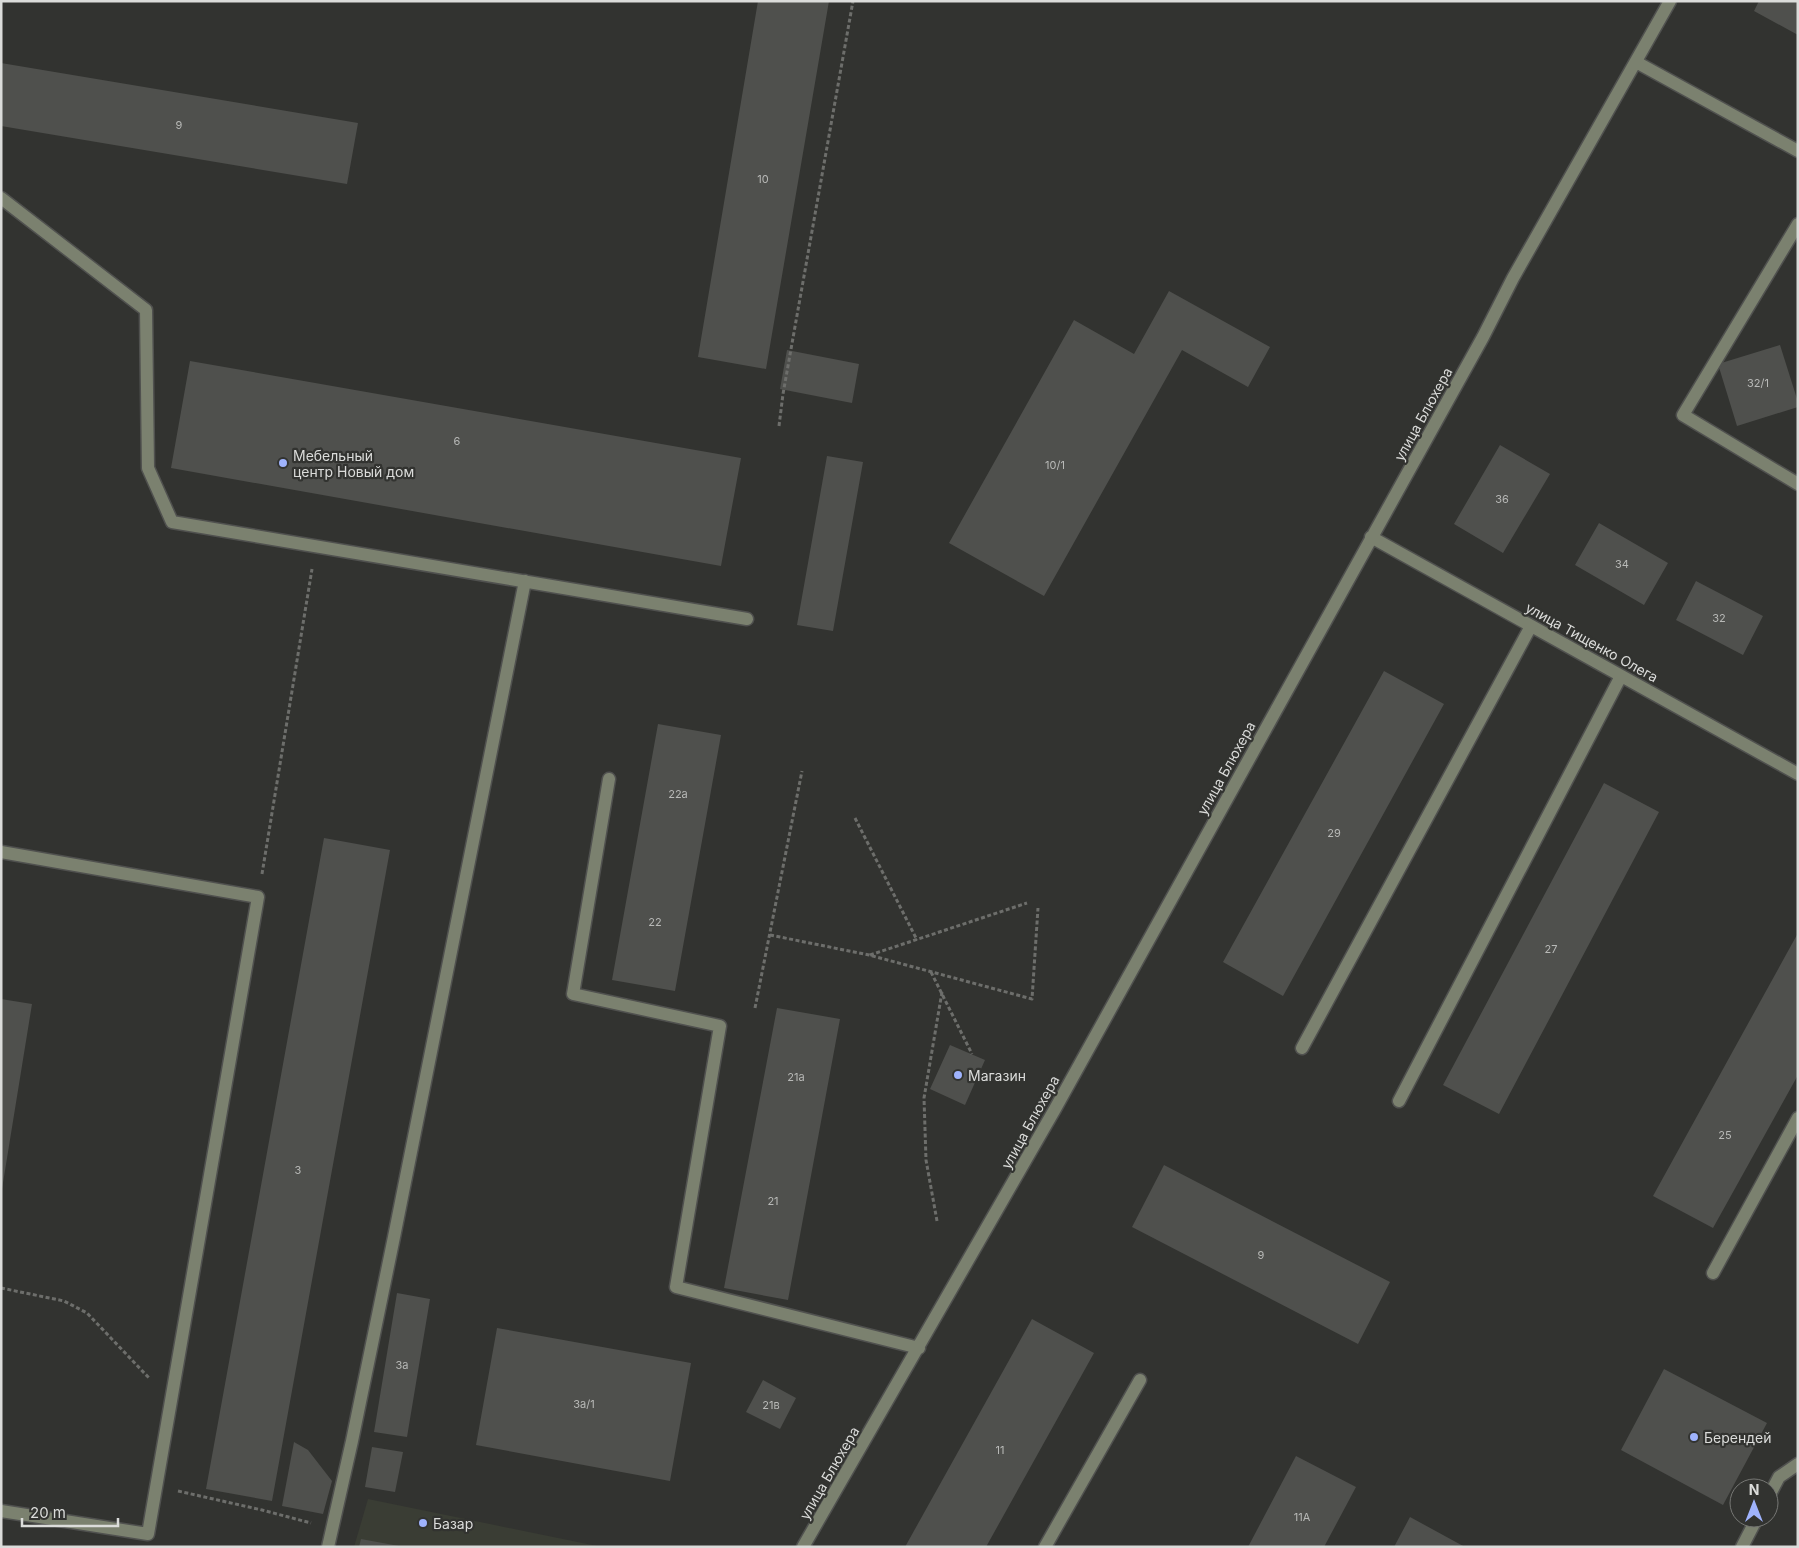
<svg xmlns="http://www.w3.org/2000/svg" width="1799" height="1548" font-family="Inter,sans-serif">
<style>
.built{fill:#3a3d34}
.building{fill:#4f504d}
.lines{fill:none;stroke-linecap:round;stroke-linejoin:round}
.minor-casing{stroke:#50514f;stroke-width:15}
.path{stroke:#6d6e6b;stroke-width:3;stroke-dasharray:4 2.5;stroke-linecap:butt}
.minor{stroke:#7b816f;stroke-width:12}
.poi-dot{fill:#9fb3fd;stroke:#323330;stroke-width:2}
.labels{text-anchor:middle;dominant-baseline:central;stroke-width:4.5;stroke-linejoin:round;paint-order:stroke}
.number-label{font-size:11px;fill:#b8b9b7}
.street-label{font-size:14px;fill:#dbdcda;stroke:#323330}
.poi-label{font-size:14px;fill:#dbdcda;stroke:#323330;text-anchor:start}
</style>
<rect width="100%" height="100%" fill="#323330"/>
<path class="built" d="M368 1499 602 1547H354Z"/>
<path class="building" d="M758 1H829L766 369 698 357Z
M1759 1H1798V35L1754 11Z
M1 63 358 123 347 184 1 126Z
M1169 291 1270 347 1248 387 1182 350 1044 596 949 543 1074 320 1134 354Z
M1780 345 1798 402V407L1737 426 1718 364Z
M787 350 859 364 852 403 780 389Z
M190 361 741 458 721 566 171 468Z
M1500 445 1550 474 1503 553 1454 524Z
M827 456 863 462 833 631 797 625Z
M1599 523 1668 563 1644 605 1575 565Z
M1696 581 1763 616 1743 655 1676 620Z
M1384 671 1444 704 1283 996 1223 962Z
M658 724 721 735 675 991 612 980Z
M1604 783 1659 812 1499 1114 1443 1085Z
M324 838 390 850 272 1501 206 1489Z
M1798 933V1075L1713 1228 1653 1196Z
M1 999 32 1004 2 1189H1Z
M777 1008 840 1019 788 1300 724 1288Z
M950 1045 985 1060 965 1105 930 1089Z
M1164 1165 1390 1282 1358 1344 1132 1227Z
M397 1293 430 1299 407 1437 374 1432Z
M1032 1319 1094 1353 986 1547H905Z
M497 1328 691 1363 670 1481 476 1445Z
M1664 1369 1767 1423 1723 1505 1621 1450Z
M763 1380 796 1398 780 1429 746 1412Z
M294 1442 308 1450 332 1481 323 1514 282 1506Z
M372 1447 403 1452 395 1492 365 1487Z
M1296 1456 1356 1487 1324 1547H1248Z
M1410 1517 1465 1547H1394Z
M361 1539 399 1546V1547H359Z"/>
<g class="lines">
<defs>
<path id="minor" d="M1636 62 1798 151
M1 198 146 310 148 468 172 522 747 619
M1798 224 1683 415 1798 484
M1371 537 1798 774
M609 779 573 994 720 1026 676 1287 919 1348
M1 852 258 897 148 1534 1 1511
M1302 1048 1531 626
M1399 1101 1621 676
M1713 1273 1798 1118
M1769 1496 1779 1477 1798 1464
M328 1547 352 1441 394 1237 525 581
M803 1547 1055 1109 1483 337 1513 278 1670 1
M1045 1547 1140 1380
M1742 1547 1757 1518"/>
</defs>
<use href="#minor" class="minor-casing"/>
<path class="path" d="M779 426 783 394 853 1
M855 818 917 940
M262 874 312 569
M770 935 869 955 1032 999 1038 908
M870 955 1027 903
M931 972 972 1054
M755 1008 802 771
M937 1221 926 1160 924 1098 942 992
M1 1288 64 1301 87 1313 150 1379
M178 1491 262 1510 311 1523"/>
<use href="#minor" class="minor"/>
</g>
<g class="poi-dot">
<circle cx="283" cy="463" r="5"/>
<circle cx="958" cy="1075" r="5"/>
<circle cx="1694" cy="1437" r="5"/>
<circle cx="423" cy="1523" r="5"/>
</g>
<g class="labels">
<g class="number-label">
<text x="179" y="125">9</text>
<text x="763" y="179">10</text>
<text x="1758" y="383">32/1</text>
<text x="457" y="441">6</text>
<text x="1055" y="465">10/1</text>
<text x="1502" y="499">36</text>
<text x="1622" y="564">34</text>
<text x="1719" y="618">32</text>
<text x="678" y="794">22а</text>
<text x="1334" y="833">29</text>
<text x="655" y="922">22</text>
<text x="1551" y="949">27</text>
<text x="796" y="1077">21а</text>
<text x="1725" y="1135">25</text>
<text x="298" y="1170">3</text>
<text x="773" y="1201">21</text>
<text x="1261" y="1255">9</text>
<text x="402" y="1365">3а</text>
<text x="584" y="1404">3а/1</text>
<text x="771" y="1405">21в</text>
<text x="1000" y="1450">11</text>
<text x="1302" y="1517">11А</text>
</g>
<g class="street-label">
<text transform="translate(1423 414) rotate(-61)">улица Блюхера</text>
<text transform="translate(1592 642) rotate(29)">улица Тищенко Олега</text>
<text transform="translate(1226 768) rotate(-61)">улица Блюхера</text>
<text transform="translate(1030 1122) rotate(-61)">улица Блюхера</text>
<text transform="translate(829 1473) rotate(-60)">улица Блюхера</text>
</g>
<g class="poi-label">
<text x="293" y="455">Мебельный<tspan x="293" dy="16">центр Новый дом</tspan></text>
<text x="968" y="1075">Магазин</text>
<text x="1704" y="1437">Берендей</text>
<text x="433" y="1523">Базар</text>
</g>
</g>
<rect width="1799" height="1548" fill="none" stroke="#dbdcda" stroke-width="5"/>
<g transform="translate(1754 1503)"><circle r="24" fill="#323330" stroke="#767774"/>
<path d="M0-4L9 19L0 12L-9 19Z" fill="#9fb3fd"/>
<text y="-8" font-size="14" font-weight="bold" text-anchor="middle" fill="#dbdcda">N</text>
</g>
<path d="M22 1518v8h96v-8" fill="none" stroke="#dbdcda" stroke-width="2.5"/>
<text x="30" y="1518" font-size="15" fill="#dbdcda" stroke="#323330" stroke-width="4" paint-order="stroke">20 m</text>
</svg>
